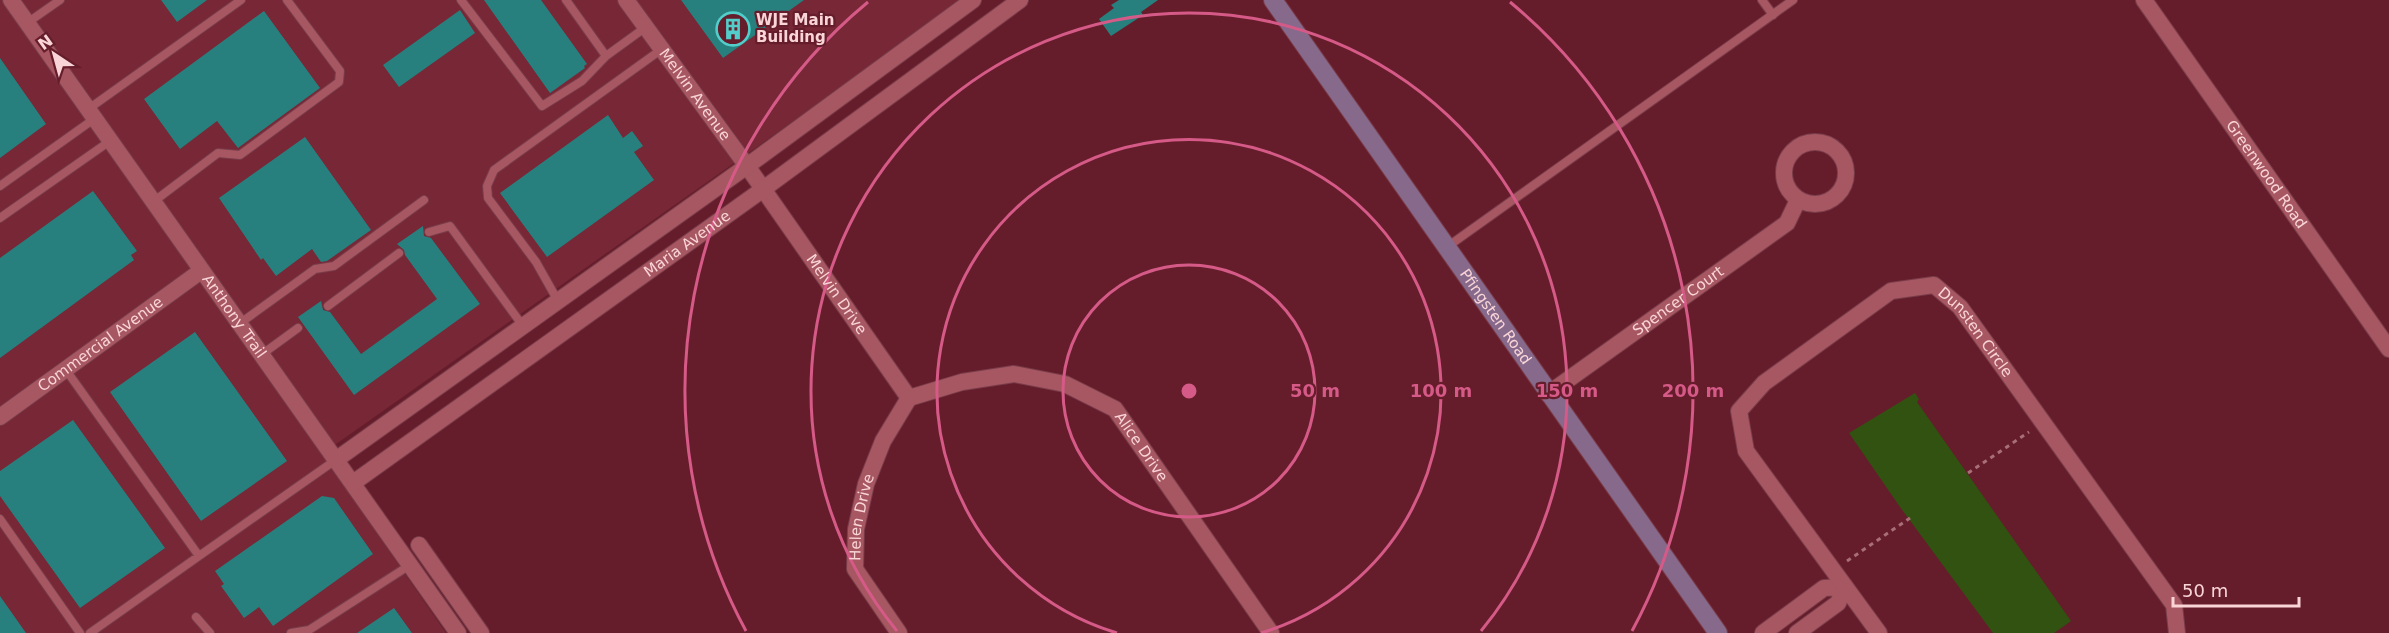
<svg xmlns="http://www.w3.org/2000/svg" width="2389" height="633" font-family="'DejaVu Sans',sans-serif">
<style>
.built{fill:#772736}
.green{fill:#315211}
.building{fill:#27807e}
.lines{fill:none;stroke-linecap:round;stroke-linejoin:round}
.lane-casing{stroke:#793c4a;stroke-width:10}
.street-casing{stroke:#793c4a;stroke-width:18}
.secondary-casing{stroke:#793c4a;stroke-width:20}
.path{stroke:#a86f78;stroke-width:3;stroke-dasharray:4.5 4.5;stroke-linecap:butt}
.lane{stroke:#a65761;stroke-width:8}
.street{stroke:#a65761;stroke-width:16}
.secondary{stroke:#87698c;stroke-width:18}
.ring{fill:none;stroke:#d65a87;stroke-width:3}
.labels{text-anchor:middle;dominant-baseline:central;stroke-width:4.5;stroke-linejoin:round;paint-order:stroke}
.poi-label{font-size:15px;font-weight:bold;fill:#fad5d8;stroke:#661d2b;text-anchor:start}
.street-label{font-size:15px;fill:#fad5d8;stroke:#661d2b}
.centre{fill:#d65a87;stroke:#661d2b;stroke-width:3}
.ring-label{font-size:18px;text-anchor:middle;font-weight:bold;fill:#d65a87;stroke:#661d2b;stroke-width:4.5;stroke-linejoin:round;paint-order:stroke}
</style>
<rect width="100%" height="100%" fill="#661d2b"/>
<path class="built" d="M0 0H965L322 454 446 633H0Z"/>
<path class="green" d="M1915 393 1919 399 1917 402 2071 621 2054 633H1993L1900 507 1849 433Z"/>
<path class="building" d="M161 0H207L177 22Z
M484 0H541L587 64 584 66 585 68 550 93Z
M681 0H804L723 58Z
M1119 0H1158L1141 12 1143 15 1111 36 1099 19 1114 8 1111 5Z
M460 10 475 33 399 87 383 65Z
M264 11 320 88 238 148 217 121 180 149 144 99Z
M0 58 46 124 0 158Z
M608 115 623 138 632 131 643 146 634 152 654 180 547 257 500 193Z
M305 137 371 230 327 261 321 262 312 249 276 276 263 258 261 260 219 198Z
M93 191 137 251 131 255 134 260 0 358V258Z
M423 226 424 236 431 238 480 304 354 395 298 317 321 301 323 310 330 312 361 354 437 299 405 255 404 250 397 244Z
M195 332 287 461 201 521 110 392Z
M73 420 165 548 80 608 0 496V471Z
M322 496 334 498 373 554 273 626 259 607 244 618 221 586 224 584 215 571Z
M0 596 26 633H0Z
M394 608 412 633H357Z"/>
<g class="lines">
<defs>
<path id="lane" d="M461 0 542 106 582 81 606 56
M566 0 606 56 646 27
M1762 0 1773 15
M27 23 60 0
M87 110 241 0
M0 186 94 119
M153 202 218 153 240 155 339 82 340 71 287 0
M0 218 110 141
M429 232 450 226 523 326
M1447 247 1793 0
M558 301 536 262 488 198 487 186 494 170 662 49
M328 306 399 253
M239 324 315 269 334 266 424 200
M261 355 298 328
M66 370 199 556 337 459
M0 519 80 633
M196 617 210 633
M90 633 199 556
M291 633 309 630 410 565"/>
<g id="street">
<path id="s1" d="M11 0C159 212 310 421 458 633"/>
<path id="s2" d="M626 0 747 166 909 398"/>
<path id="s3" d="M2144 0 2389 349"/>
<circle cx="1815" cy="173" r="31"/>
<path id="s4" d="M1548 394 1787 223 1798 200"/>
<path id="s5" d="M909 398 962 382 1014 374 1065 384 1115 409 1271 633"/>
<path id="s6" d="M0 417 201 271"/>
<path d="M337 459 747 166 973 0"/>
<path id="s7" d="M353 483 762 190 1020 0"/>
<path d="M419 545 481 633"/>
<path id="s8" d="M899 633 855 569 856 529 866 484 883 441 909 398"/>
<path d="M1763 633 1824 588 1845 587 1838 603 1797 633"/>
<path id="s9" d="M1879 633 1746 451 1739 411 1764 383 1891 291 1934 285 1960 307 2174 605 2177 633"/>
</g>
<g id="secondary">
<path id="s10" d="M1273 0 1718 633"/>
</g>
</defs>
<use href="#lane" class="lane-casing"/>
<use href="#street" class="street-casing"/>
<use href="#secondary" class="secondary-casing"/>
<path class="path" d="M1968 473 2029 432
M1847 561 1910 518"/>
<use href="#lane" class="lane"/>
<use href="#street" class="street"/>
<use href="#secondary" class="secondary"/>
</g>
<g class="ring">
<circle cx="1189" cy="391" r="126"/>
<path d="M1117 633A252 252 0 1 1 1261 633"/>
<path d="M897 631A378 378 0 1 1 1481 631"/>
<path d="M746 631A504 504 0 0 1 868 2M1510 2A504 504 0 0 1 1632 631"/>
</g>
<defs>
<symbol id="building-ring" viewBox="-11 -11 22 22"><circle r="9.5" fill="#661d2b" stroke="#53cdca" stroke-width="1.5"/><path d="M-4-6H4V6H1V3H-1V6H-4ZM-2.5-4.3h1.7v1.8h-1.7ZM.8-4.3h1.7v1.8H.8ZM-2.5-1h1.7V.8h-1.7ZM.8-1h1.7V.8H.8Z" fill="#53cdca"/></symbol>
</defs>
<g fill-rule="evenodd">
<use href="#building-ring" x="714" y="10" width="38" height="38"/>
</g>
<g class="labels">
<g class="poi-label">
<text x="756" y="20">WJE Main<tspan x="756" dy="17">Building</tspan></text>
</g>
<g class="street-label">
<text stroke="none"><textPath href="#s2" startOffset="117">Melvin Avenue</textPath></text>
<text stroke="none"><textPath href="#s3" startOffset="213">Greenwood Road</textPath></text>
<text stroke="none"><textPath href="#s7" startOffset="411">Maria Avenue</textPath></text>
<text stroke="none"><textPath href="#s2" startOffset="362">Melvin Drive</textPath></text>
<text stroke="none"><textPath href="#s4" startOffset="160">Spencer Court</textPath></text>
<text stroke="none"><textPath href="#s1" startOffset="387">Anthony Trail</textPath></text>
<text stroke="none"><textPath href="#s10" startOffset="387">Pfingsten Road</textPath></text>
<text stroke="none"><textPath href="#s9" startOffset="567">Dunsten Circle</textPath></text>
<text stroke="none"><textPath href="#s6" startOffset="124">Commercial Avenue</textPath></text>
<text stroke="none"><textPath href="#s5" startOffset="262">Alice Drive</textPath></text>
<text stroke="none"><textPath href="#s8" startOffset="130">Helen Drive</textPath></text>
</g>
</g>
<circle cx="1189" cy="391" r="9" class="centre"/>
<g class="ring-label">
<text x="1315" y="397">50 m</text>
<text x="1441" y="397">100 m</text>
<text x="1567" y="397">150 m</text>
<text x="1693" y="397">200 m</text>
</g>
<g transform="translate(54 54) rotate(324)" stroke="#661d2b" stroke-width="4.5" paint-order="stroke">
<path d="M0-4.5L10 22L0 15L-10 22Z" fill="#fad5d8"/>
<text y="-9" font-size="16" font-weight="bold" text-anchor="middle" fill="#fad5d8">N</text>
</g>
<path d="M2173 597v9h126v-9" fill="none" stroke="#fad5d8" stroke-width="3"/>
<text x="2182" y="597" font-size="18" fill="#fad5d8" stroke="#661d2b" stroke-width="4.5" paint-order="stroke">50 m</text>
</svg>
